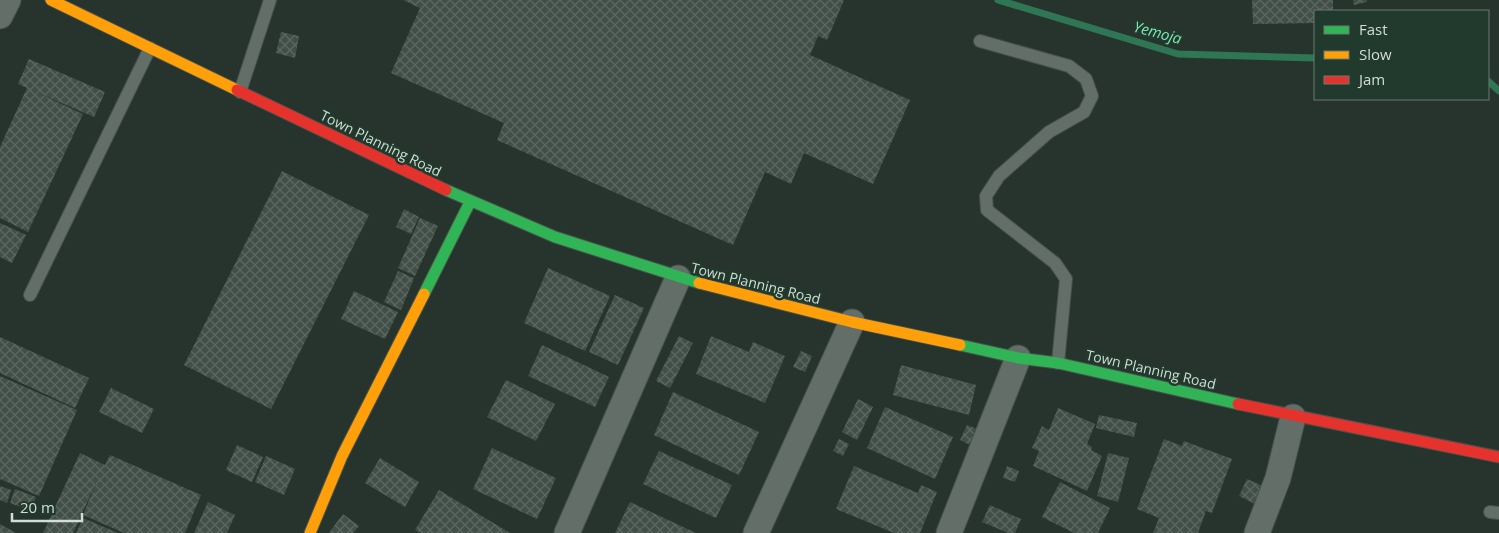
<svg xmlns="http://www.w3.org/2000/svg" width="1499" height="533" font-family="'Open Sans',sans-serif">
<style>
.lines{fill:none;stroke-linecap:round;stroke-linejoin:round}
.stream{stroke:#2f7655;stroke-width:7}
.building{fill:url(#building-cross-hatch)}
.lane-casing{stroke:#47514c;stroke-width:14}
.street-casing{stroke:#47514c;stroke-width:27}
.fast-casing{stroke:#47514c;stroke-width:13}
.slow-casing{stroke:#47514c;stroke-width:13}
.jam-casing{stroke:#47514c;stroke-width:13}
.lane{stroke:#636e68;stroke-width:12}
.street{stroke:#636e68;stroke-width:25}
.fast{stroke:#30b455;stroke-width:11}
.slow{stroke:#ff9f0a;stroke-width:11}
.jam{stroke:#e5322d;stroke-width:11}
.labels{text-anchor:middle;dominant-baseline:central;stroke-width:5;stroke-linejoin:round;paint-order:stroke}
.street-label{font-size:14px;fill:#d1ded6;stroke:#22392d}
.water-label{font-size:15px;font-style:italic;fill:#7ee8b2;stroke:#22392d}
</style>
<defs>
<pattern id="building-cross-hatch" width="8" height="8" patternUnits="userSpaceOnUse" patternTransform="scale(1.25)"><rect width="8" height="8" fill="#424e48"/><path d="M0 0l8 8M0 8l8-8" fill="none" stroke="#5c6762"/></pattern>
</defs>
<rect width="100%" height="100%" fill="#27342d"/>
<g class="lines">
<path class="stream" d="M998 0 1178 54 1315 58
M1488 81 1499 91"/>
</g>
<path class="building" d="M403 0H844L827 40 818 36 810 55 910 100 873 184 804 153 791 184 765 172 733 245 497 140 504 123 391 73 420 8Z
M1252 0H1333V11H1315V23L1253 24Z
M1353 0H1367V2L1354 5Z
M281 32 299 36 295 58 276 53Z
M29 59 105 92 94 117 34 91 83 114 28 232 0 218V147L27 88 18 84Z
M282 171 369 215 271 409 184 365Z
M404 209 419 217 411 234 396 227Z
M420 218 438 226 415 276 398 268Z
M0 223 26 235 12 263 0 257Z
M548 268 610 296 585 351 524 323Z
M398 271 414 278 401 310 384 302Z
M354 291 398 312 385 339 341 319Z
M615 295 644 308 618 365 589 352Z
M679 336 693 343 670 388 656 381Z
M711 336 749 352 753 342 785 356 765 403 696 374Z
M0 337 89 378 75 408 0 373Z
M542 345 609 377 595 407 528 376Z
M801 351 812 356 805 372 793 367Z
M901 365 976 385 969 415 893 395Z
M0 376 77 410 39 496 0 479Z
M506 380 555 404 536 441 487 417Z
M111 388 154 409 142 433 99 412Z
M673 392 759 432 739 475 654 435Z
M858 399 873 407 857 440 842 432Z
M885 407 953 437 935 479 867 448Z
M1058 408 1095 424 1087 444 1092 447 1091 450 1102 456 1087 491 1033 466 1039 451 1032 448 1042 426 1049 430Z
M1099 415 1137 423 1134 437 1096 428Z
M967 425 977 429 970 445 960 440Z
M839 439 849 444 843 456 833 451Z
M1164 439 1182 446 1184 441 1232 459 1212 513 1206 511 1198 533H1153L1159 518 1137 509Z
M237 445 263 457 252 482 226 470Z
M492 448 556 478 537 519 473 489Z
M659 451 732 485 716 518 643 484Z
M80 453 105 465 110 455 201 495 185 533H124L83 515 97 481 73 533H43Z
M1108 453 1129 458 1118 502 1097 496Z
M266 456 295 469 284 495 255 482Z
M380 458 419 482 405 507 365 483Z
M854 466 918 493 921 485 937 492 920 533H894L836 509Z
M1007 466 1019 471 1015 482 1003 478Z
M1247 479 1263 486 1255 504 1239 496Z
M1060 482 1110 508 1098 533H1074L1042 517Z
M0 486 11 490 7 503 0 500Z
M15 489 36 497 31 511 10 503Z
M439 490 510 533H421L415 530Z
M208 502 235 515 227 533H194Z
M630 502 696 533H615Z
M990 505 1021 519 1015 533H1008L982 522Z
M343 514 359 526 353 533H329Z
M83 518 118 533H76Z
M0 524 16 533H0Z"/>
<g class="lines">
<defs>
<path id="lane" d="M980 41 1069 66 1086 79 1092 96 1084 112 1049 132 999 176 986 196 987 210 1055 263 1066 279 1058 363
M240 92 270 0
M30 295 150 48
M1490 512 1499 513"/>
<path id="street" d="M0 16 8 0
M567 533 678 278
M756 533 852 322
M949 533 1018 358
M1257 533 1278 478 1293 417"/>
<path id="fast" d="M446 190 555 237 699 283
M424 294 470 202
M960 345 1018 358 1058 363 1238 404"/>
<path id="slow" d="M51 0 237 90
M699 283 852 322 960 345
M310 533 342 456 424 294"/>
<path id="jam" d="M237 90 446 190
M1238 404 1499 457"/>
</defs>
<use href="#lane" class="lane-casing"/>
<use href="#street" class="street-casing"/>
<use href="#fast" class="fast-casing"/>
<use href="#slow" class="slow-casing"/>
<use href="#jam" class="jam-casing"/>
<use href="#lane" class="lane"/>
<use href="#street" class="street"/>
<use href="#fast" class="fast"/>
<use href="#slow" class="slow"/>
<use href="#jam" class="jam"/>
</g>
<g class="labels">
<g class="street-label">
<text transform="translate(381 143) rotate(26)">Town Planning Road</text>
<text transform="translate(756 283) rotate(14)">Town Planning Road</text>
<text transform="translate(1151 369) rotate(13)">Town Planning Road</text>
</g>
<g class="water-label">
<text transform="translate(1158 32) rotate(15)">Yemoja</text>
</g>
</g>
<rect x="1314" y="10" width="175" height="90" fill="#22392d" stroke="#687b71"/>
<rect x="1324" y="26" width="25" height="8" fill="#30b455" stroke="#687b71"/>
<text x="1359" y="35" font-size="15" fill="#d1ded6">Fast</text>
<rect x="1324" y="51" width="25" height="8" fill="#ff9f0a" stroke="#687b71"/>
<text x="1359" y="60" font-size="15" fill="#d1ded6">Slow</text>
<rect x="1324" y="76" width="25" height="8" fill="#e5322d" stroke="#687b71"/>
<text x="1359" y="85" font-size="15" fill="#d1ded6">Jam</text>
<path d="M12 513v8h70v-8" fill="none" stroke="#d1ded6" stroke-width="2.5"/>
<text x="20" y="513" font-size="15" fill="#d1ded6" stroke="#22392d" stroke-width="4" paint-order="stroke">20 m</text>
</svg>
